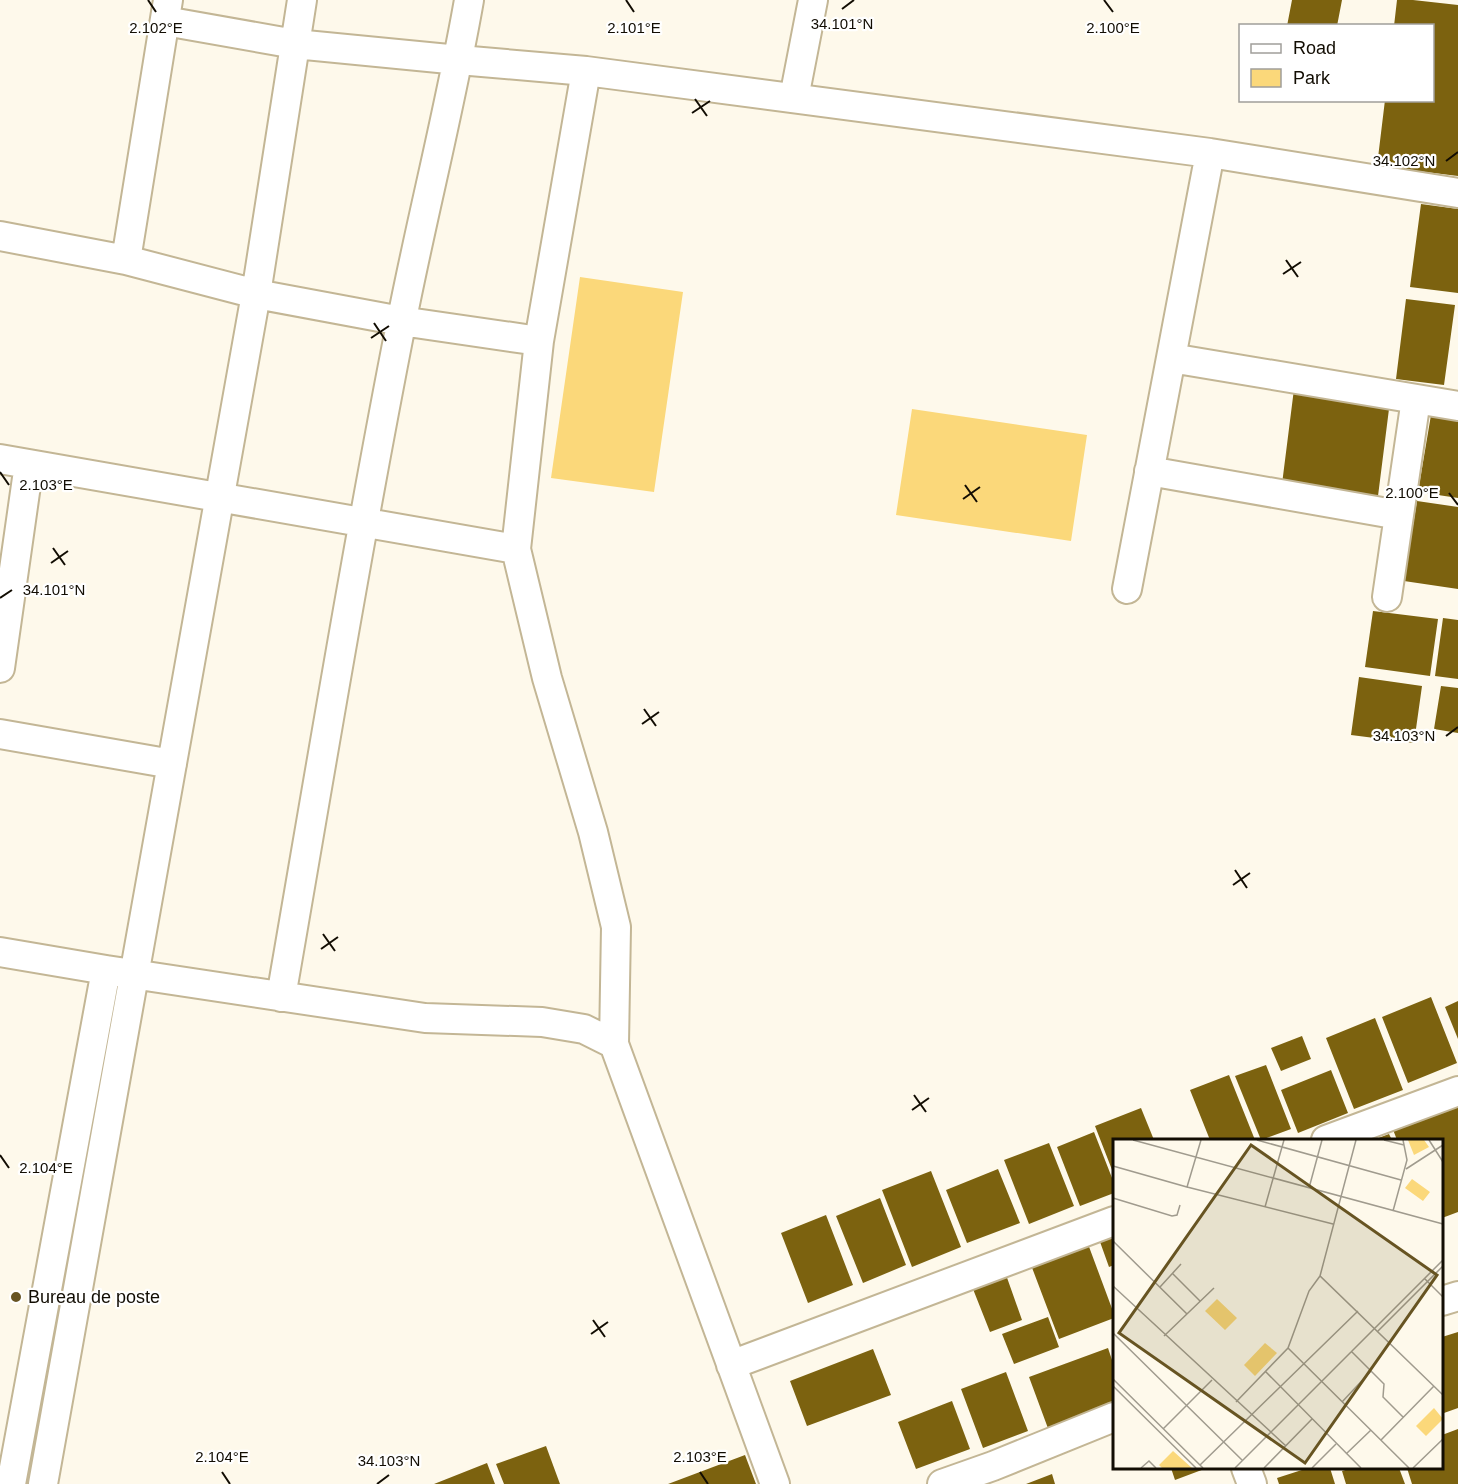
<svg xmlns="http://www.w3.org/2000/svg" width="1458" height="1484" font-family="Arial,sans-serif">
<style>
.green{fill:#fbd87a}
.building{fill:#7c620f}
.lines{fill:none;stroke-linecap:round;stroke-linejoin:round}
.minor-casing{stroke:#c3b695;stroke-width:32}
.minor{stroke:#fff;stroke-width:28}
.ticks{fill:none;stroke:#120d03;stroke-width:2}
.poi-dot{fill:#675422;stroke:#fff;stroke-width:2}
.labels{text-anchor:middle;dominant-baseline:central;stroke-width:4.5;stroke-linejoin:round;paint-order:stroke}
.poi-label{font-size:18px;fill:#120d03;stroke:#fff;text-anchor:start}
.inset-road{fill:none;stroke:#a09b8e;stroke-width:1.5}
.view{fill:#675422;fill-opacity:0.15;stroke:#675422;stroke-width:3}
.inset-edge{fill:none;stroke:#120d03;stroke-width:3}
.ticks-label{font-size:15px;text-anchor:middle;fill:#120d03;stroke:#fff;stroke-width:4.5;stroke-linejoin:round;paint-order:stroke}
</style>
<rect width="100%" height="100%" fill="#fef9eb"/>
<path class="green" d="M580 277 683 292 654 492 551 478Z
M912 409 1087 435 1071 541 896 515Z"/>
<path class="building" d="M1292 0H1342L1337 26H1287Z
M1397 0H1413L1458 5V176L1377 166 1385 100H1432V26H1394Z
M1421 204 1458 209V293L1410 287Z
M1406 299 1455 305 1444 385 1396 379Z
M1294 389 1390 401 1378 496 1282 484Z
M1431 415 1458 419V498L1418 492Z
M1417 501 1458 507V589L1404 581Z
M1373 611 1438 619 1430 676 1365 667Z
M1443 618 1458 620V679L1435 676Z
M1359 677 1422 686 1414 743 1351 735Z
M1441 686 1458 688V733L1434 729Z
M1431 997 1457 1063 1408 1083 1382 1017Z
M1458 1001V1039L1445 1007Z
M1375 1018 1403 1090 1354 1109 1326 1038Z
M1302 1036 1311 1059 1281 1071 1271 1048Z
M1266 1065 1291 1129 1261 1140 1235 1076Z
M1331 1070 1348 1113 1298 1133 1281 1090Z
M1229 1075 1255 1140H1210L1190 1090Z
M1457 1102 1458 1106V1212L1442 1218V1140H1397L1392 1127Z
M1141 1108 1154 1140H1114V1175L1095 1126Z
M1094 1132 1114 1183V1193L1080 1206 1057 1147Z
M1389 1134 1392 1140H1373Z
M1049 1143 1074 1206 1029 1224 1004 1160Z
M998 1169 1020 1223 967 1243 946 1190Z
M931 1171 961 1247 912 1267 882 1190Z
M880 1198 906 1265 863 1283 836 1216Z
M826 1215 853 1285 808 1303 781 1233Z
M1114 1233V1265L1109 1267 1099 1239Z
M1088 1244 1114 1314V1318L1059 1339 1031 1265Z
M1005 1272 1022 1320 990 1332 971 1284Z
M1048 1317 1059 1347 1014 1364 1002 1334Z
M1458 1332V1408L1444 1413 1442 1406V1337Z
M1108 1348 1114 1366V1407L1049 1431 1029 1377Z
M873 1349 891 1395 807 1426 790 1381Z
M1006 1372 1028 1431 983 1448 961 1389Z
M952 1401 970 1449 916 1469 898 1422Z
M1458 1429V1484H1412L1407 1468H1442V1435Z
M546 1446 560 1484H504L496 1464Z
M745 1455 756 1484H668Z
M487 1463 495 1484H434Z
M1171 1468H1207L1175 1480Z
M1308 1468H1330L1335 1484H1279L1277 1478Z
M1352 1468H1399L1405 1484H1346L1342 1471Z
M1052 1474 1055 1484H1026Z"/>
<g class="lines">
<defs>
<path id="minor" d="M165 21 295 44 459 60 586 71 1210 153 1458 193
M794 98 813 0
M0 236 126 260 256 294 401 321 539 341
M126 260 168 0
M1171 358 1458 406
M0 459 516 549
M1149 471 1399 515
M1127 589 1210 153
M1387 597 1416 399
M0 668 29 464
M0 734 172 764
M0 952 106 970 425 1018 542 1022 584 1029 614 1044 616 927 593 832 547 678 516 549 539 341 586 71
M281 997C320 772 357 548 401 324 422 216 450 109 469 0
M614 1044 775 1484
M1326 1140 1458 1091
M1442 1301 1458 1296
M731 1365 1114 1221
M1246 1468 1252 1484
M11 1484 106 970
M43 1484 256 294 302 0
M942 1484 993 1466 1114 1417"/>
</defs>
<use href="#minor" class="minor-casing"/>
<use href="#minor" class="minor"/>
</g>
<path class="ticks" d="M148 0 156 12M626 0 634 12M1104 0 1113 12M842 9 854 0M695 99 707 116M692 113 710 101M1446 161 1458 152M1286 260 1298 277M1283 274 1301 262M374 323 386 341M371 338 389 326M0 472 9 485M965 485 977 502M1449 493 1458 505M963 499 980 487M53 548 65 565M51 563 68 551M0 598 12 590M644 709 656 726M642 724 659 712M1446 736 1458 727M1235 870 1247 888M1233 885 1250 873M323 934 335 951M321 949 338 937M914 1095 926 1112M912 1110 929 1098M0 1155 9 1168M593 1320 605 1337M591 1334 608 1322M222 1472 230 1484M700 1472 708 1484M377 1484 389 1475"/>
<circle class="poi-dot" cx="16" cy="1297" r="6"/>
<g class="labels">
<g class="poi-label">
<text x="28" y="1297">Bureau de poste</text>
</g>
</g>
<g transform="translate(1113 1139)">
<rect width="330" height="330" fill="#fef9eb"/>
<path d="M295 1H311L316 8 301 16ZM299 40 317 53 310 62 292 49ZM104 160 124 179 112 191 92 172ZM152 204 164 214 142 237 131 226ZM321 269 330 280 313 297 303 287ZM60 312 79 329H49L46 326Z" fill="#fbd87a"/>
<path class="inset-road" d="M20 1 330 85M144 1 288 41M271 1 291 6M316 1 330 23M0 27 74 48 88 1M293 30 330 6M74 48 220 85M196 49 209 1M0 59 59 77 64 76 67 66M152 68 171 1M280 72 294 21 290 1M0 102 74 175M59 134 87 162M207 137 243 1M312 140 330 158M0 147 173 307M47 148 68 125M265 192 330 127M0 194 130 322M51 197 101 149M175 209 296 329M238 212 271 245 270 258 290 278M153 233 248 329M0 240 90 329M0 247 83 329M123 263 175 209 196 152 207 137 330 256M229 263 258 232M50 290 99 241M268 301 321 247M233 315 258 291M87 326 245 172M28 329 36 322 43 329M122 329 330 121M151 329 199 280M199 329 223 305M300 329 330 300"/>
<path class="view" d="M138 6 324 136 192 324 6 194Z"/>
<rect width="330" height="330" class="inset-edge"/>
</g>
<g class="ticks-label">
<text x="842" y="29">34.101°N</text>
<text x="156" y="33">2.102°E</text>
<text x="634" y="33">2.101°E</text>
<text x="1113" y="33">2.100°E</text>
<text x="1404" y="166">34.102°N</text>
<text x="46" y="490">2.103°E</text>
<text x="1412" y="498">2.100°E</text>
<text x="54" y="595">34.101°N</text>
<text x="1404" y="741">34.103°N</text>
<text x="46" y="1173">2.104°E</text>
<text x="222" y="1462">2.104°E</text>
<text x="700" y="1462">2.103°E</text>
<text x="389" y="1466">34.103°N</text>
</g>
<rect x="1239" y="24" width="195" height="78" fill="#ffffff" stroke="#a09e9a" stroke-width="1.5"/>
<rect x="1251" y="44" width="30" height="9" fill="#ffffff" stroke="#a09e9a" stroke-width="1.5"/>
<text x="1293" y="54" font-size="18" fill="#120d03">Road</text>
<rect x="1251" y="69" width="30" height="18" fill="#fbd87a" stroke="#a09e9a" stroke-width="1.5"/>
<text x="1293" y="84" font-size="18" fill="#120d03">Park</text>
</svg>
